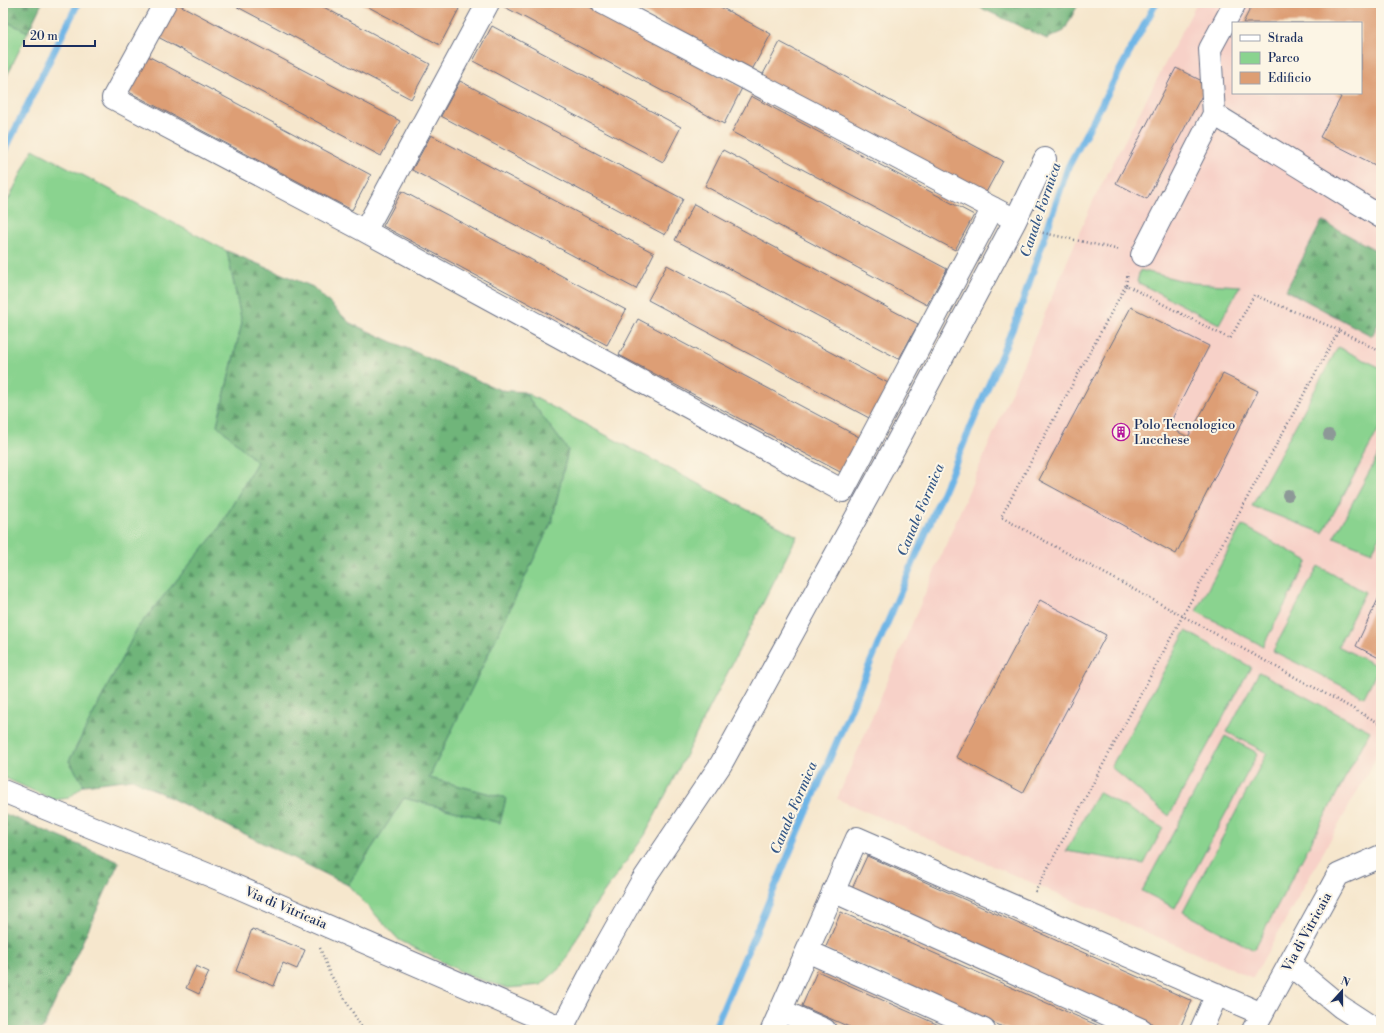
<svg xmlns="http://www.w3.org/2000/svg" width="1384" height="1033" font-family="'Libre Bodoni',serif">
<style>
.built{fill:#f7d1c8;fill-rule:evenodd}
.green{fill:#8ad38f;stroke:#528176}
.forest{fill:url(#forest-firs);stroke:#45726c}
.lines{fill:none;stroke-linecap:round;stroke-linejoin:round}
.stream{stroke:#6eb5e6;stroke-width:7}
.building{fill:#dd9e74}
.minor-casing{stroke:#686f85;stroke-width:24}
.path{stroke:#686f85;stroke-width:2.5;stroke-dasharray:1 3;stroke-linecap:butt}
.minor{stroke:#fff;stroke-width:22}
.tree{fill:#8d9897}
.labels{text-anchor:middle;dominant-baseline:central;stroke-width:4;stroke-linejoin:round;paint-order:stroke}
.poi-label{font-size:13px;fill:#1b2f5e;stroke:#fcf5e5;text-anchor:start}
.street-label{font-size:13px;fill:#1b2f5e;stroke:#fcf5e5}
.water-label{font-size:14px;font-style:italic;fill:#345787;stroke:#fcf5e5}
</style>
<defs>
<pattern id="forest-firs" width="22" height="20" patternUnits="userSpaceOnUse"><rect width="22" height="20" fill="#6fb57a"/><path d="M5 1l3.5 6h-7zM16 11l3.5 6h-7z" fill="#5a9467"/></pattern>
</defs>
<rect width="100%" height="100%" fill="#fcf5e5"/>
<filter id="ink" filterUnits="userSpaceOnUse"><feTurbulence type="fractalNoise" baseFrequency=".025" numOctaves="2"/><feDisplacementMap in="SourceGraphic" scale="8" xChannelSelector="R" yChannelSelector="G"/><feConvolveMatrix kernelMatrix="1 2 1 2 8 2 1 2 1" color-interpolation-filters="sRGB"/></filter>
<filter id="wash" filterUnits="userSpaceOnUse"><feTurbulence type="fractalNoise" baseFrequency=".012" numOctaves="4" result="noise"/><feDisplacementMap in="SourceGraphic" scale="16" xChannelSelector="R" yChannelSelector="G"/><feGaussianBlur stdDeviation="0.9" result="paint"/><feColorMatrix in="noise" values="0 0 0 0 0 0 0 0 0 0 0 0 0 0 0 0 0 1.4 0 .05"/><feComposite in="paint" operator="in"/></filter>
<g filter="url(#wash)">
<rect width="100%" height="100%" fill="#f6e7cd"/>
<path class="built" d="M1197 3H1381V749L1253 978 837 799 1093 201ZM1233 23H1361V93H1233Z"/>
<path class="green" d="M3 20 28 32 3 84Z
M33 149 227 251 242 323 217 425 257 462 218 530 138 627 69 761 84 785 69 798 54 800 3 777V211Z
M1140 270 1192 283 1240 286 1219 324 1137 282Z
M1338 347 1381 368V425L1323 533 1252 506Z
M524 392 797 536 645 835 591 911 563 965 541 985 508 988 472 977 399 940 348 885 404 798 500 823 506 798 429 778 552 521 568 450Z
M1381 450V535L1372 552 1334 537Z
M1242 525 1308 561 1263 646 1196 611Z
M1318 566 1365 592 1338 646 1379 667 1364 697 1273 651Z
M1186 631 1251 667 1169 816 1111 767Z
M1259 672 1370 731 1254 950 1183 912 1267 753 1227 732Z
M1225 736 1258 753 1175 908 1142 891Z
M1098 792 1163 828 1144 864 1066 851Z"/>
<path class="forest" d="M3 3H42L28 32 3 20Z
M978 3H1079L1064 31 1047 39 979 7Z
M1322 221 1381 253V318L1372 336 1286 290Z
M227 251 313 287 350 323 500 390 524 392 568 450 552 521 429 778 506 798 500 823 404 798 348 885 132 779 84 785 69 761 138 627 218 530 257 462 217 425 242 323Z
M3 813 119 862 42 1030H3Z"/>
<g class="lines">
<path class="stream" d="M3 154 78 3
M714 1030 1018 316 1068 167 1156 3"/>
</g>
<g id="blocks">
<path class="building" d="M176 3 400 121 381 156 158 37Z
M230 3H316L430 64 411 99Z
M361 3H447L459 9 440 45Z
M502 3H582L742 88 724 124 501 5Z
M627 3H713L771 34 752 70Z
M1253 3H1381V168L1320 137 1341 97 1334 93H1361V23H1243Z
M492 26 681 127 663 162 473 61Z
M780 42 1003 161 984 196 761 78Z
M148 56 371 175 352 210 129 92Z
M1176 68 1208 84 1147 199 1116 183Z
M460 81 683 199 665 235 441 116Z
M751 96 974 215 955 250 732 132Z
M431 135 654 253 636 289 412 170Z
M723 150 947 269 927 305 705 186Z
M402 191 626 310 607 345 383 226Z
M694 204 918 324 899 359 675 240Z
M667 265 890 384 871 419 648 300Z
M1131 307 1209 346 1168 427 1188 437 1223 374 1258 391 1176 554 1039 480Z
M638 319 861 438 842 473 619 355Z
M1381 593V654L1379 658 1356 646Z
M1040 600 1106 635 1023 793 956 757Z
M867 856 1192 1001 1179 1030H1158L850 893Z
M841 912 1108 1030H1010L825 949Z
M252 929 305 950 297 969 283 963 274 986 236 971Z
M196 966 209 972 199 994 186 988Z
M817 971 950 1030H856L802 1006Z"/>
</g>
</g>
<g filter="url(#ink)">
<use href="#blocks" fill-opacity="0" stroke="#686f85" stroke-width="1"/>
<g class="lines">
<defs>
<path id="minor" d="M165 3 113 98 365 231
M488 3 365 231 843 491 993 208
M603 3 1006 215
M1214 114 1210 49 1235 3
M1142 255 1214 114 1381 217
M3 791 226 882 567 1030
M833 891 1142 1030
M807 951 984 1030
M1289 964 1341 1007 1376 1030
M780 1010 825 1030
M562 1028 595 965 641 883 721 764 893 450 1015 221 1045 159
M772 1030 857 838 1262 1014
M1201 1030 1217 994
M1253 1030 1338 875 1381 856"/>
</defs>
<use href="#minor" class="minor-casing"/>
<path class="path" d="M1035 231 1120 250
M1126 285 1128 273
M1339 330 1254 295 1230 339 1126 285 1001 517 1381 724
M1035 892 1182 617 1339 330 1381 352
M320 948 329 972 362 1028 365 1030"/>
<use href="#minor" class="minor"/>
</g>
<g class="tree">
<circle cx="1329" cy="435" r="6"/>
<circle cx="1288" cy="495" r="6"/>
</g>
</g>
<defs>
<symbol id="building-ring" viewBox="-11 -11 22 22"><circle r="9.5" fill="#fcf5e5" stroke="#b5179e" stroke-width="1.5"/><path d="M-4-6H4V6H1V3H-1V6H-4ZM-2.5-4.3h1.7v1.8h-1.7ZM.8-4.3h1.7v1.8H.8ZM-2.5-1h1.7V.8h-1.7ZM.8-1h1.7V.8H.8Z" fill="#b5179e"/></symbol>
</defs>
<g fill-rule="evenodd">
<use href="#building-ring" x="1111" y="422" width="20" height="20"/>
</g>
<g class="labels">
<g class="poi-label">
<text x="1134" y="425">Polo Tecnologico<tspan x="1134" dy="15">Lucchese</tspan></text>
</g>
<g class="street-label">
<text transform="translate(286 908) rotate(23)">Via di Vitricaia</text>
<text transform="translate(1307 932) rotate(-61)">Via di Vitricaia</text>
</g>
<g class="water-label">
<text transform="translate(1041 210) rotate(-71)">Canale Formica</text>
<text transform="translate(921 510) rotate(-67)">Canale Formica</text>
<text transform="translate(794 808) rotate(-67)">Canale Formica</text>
</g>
</g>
<rect width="1384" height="1033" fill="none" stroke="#fcf5e5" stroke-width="16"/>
<rect x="1232" y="22" width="130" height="72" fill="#fcf5e5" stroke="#a2a6af"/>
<rect x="1240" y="35" width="20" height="6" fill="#ffffff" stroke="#a2a6af"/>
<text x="1268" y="42" font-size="12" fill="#1b2f5e">Strada</text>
<rect x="1240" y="52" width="20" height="12" fill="#8ad38f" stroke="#a2a6af"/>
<text x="1268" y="62" font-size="12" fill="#1b2f5e">Parco</text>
<rect x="1240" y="72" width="20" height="12" fill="#dd9e74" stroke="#a2a6af"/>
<text x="1268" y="82" font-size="12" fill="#1b2f5e">Edificio</text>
<g transform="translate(1342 991) rotate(21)" stroke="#fcf5e5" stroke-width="3" paint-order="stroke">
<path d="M0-3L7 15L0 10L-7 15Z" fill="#1b2f5e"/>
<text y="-6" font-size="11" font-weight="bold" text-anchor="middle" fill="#1b2f5e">N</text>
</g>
<path d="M24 40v6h71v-6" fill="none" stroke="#1b2f5e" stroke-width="2"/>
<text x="30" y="40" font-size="12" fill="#1b2f5e" stroke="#fcf5e5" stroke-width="3" paint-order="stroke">20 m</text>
</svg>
